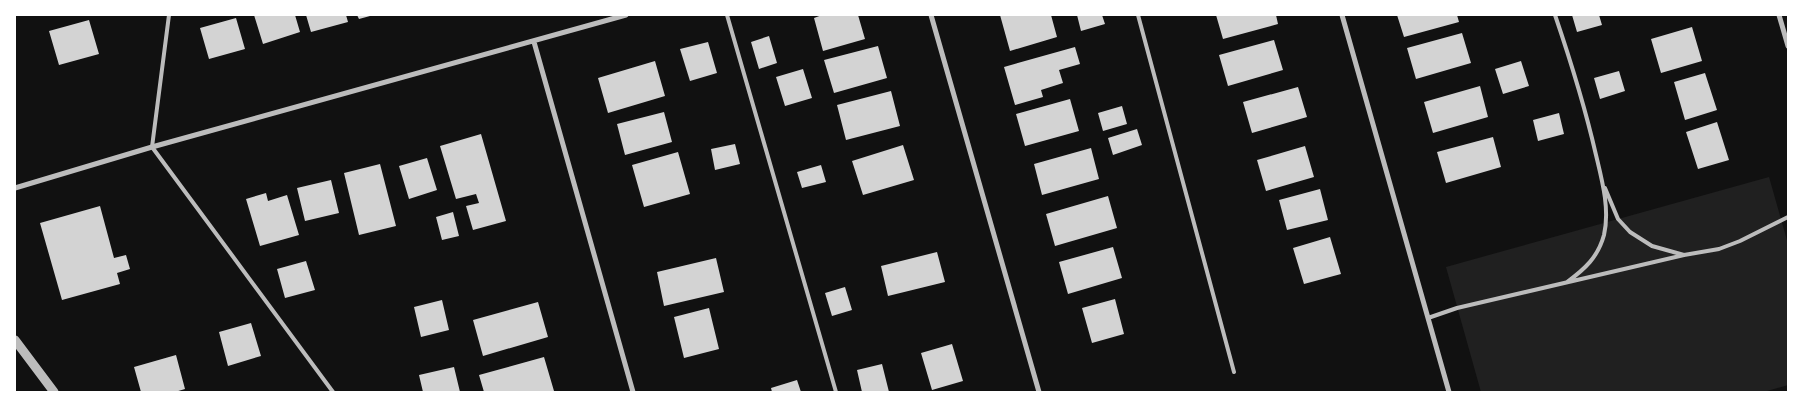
<svg xmlns="http://www.w3.org/2000/svg" width="1803" height="407" font-family="'Roboto Condensed',sans-serif">
<style>
.green{fill:#202020}
.building{fill:#d3d3d3}
.lines{fill:none;stroke-linecap:round;stroke-linejoin:round}
.service{stroke:#bcbcbc;stroke-width:4}
.minor{stroke:#bcbcbc;stroke-width:5}
.tertiary{stroke:#bcbcbc;stroke-width:9}
</style>
<rect width="100%" height="100%" fill="#111"/>
<path class="green" d="M1769 177 1788 244V385L1764 392H1481L1446 267Z"/>
<path class="building" d="M254 15H295L300 32 263 44Z
M306 15H346L348 22 311 32Z
M357 15H370V16L359 19Z
M822 15H858L865 39 823 51 814 18Z
M1000 15H1051L1057 37 1010 51Z
M1077 15H1102L1105 24 1081 31Z
M1216 15H1276L1278 24 1223 39Z
M1397 15H1457L1459 22 1404 37Z
M1572 15H1599L1602 25 1577 32Z
M236 18 245 49 209 59 200 28Z
M89 20 99 54 59 65 49 31Z
M1692 27 1702 61 1661 73 1651 39Z
M1462 33 1471 63 1416 79 1407 48Z
M769 36 777 63 759 69 751 42Z
M1274 40 1283 70 1228 86 1219 55Z
M708 42 717 73 690 81 680 49Z
M878 46 887 78 834 93 824 60Z
M1075 47 1080 64 1059 70 1063 83 1041 90 1043 97 1015 105 1004 67Z
M655 61 665 96 608 113 598 78Z
M1521 61 1529 86 1503 94 1495 69Z
M803 69 812 98 785 106 776 77Z
M1619 71 1625 91 1600 99 1594 78Z
M1705 73 1717 110 1685 120 1674 82Z
M1480 86 1488 117 1433 133 1424 102Z
M1298 87 1307 117 1252 133 1243 102Z
M891 91 900 126 846 140 837 105Z
M1070 99 1079 131 1025 146 1016 114Z
M1122 106 1127 124 1103 131 1098 113Z
M664 112 672 142 625 155 617 124Z
M1559 113 1564 134 1538 141 1533 120Z
M1717 122 1729 160 1698 169 1686 132Z
M1137 129 1142 145 1113 155 1108 138Z
M481 134 506 221 473 230 466 206 479 203 476 194 456 199 440 146Z
M1493 137 1501 167 1446 183 1437 152Z
M735 144 740 164 715 170 711 149Z
M903 145 914 180 863 195 852 161Z
M1305 146 1314 177 1266 191 1257 160Z
M1091 148 1099 179 1042 195 1034 164Z
M678 152 690 194 644 207 632 165Z
M427 158 437 190 409 199 399 166Z
M380 164 396 226 359 235 344 173Z
M821 165 826 182 802 188 797 172Z
M331 180 339 213 305 221 297 188Z
M1320 189 1328 220 1287 230 1279 200Z
M266 193 268 201 287 195 299 235 260 246 246 199Z
M1108 196 1117 228 1055 246 1046 214Z
M100 206 114 258 126 255 130 269 117 273 120 284 62 300 40 223Z
M453 212 459 236 442 240 436 217Z
M1330 237 1341 274 1304 284 1293 248Z
M1113 247 1122 278 1068 294 1059 262Z
M937 252 945 282 888 296 881 266Z
M716 258 724 292 664 306 657 272Z
M306 261 315 290 285 298 277 269Z
M845 287 852 310 832 316 825 293Z
M1115 299 1124 334 1092 343 1082 308Z
M442 300 449 330 421 337 414 307Z
M538 302 548 337 483 356 473 320Z
M709 308 719 349 684 358 674 317Z
M251 323 261 356 228 366 219 332Z
M952 344 963 381 932 390 921 353Z
M176 355 185 389 175 392H141L134 367Z
M544 357 554 391 484 392 479 375Z
M882 364 889 392H862L857 370Z
M454 367 460 392H423L419 375Z
M797 380 801 392H772L771 388Z"/>
<g class="lines">
<path class="service" d="M169 15 152 147 333 392
M727 15 836 392
M1138 15 1234 372
M1555 15C1571 62 1585 107 1596 155 1602 180 1610 209 1604 235 1598 257 1585 269 1567 282
M1605 188 1618 219 1630 232 1652 246 1684 255 1719 249 1740 241 1788 217
M1428 318 1457 308 1684 255"/>
<path class="minor" d="M931 15 1039 392
M1342 15 1449 392
M1779 15 1788 46
M534 42 633 392
M15 188 152 147 626 15"/>
<path class="tertiary" d="M15 340 54 392"/>
</g>
<rect width="1803" height="407" fill="none" stroke="#ffffff" stroke-width="32"/>
</svg>
